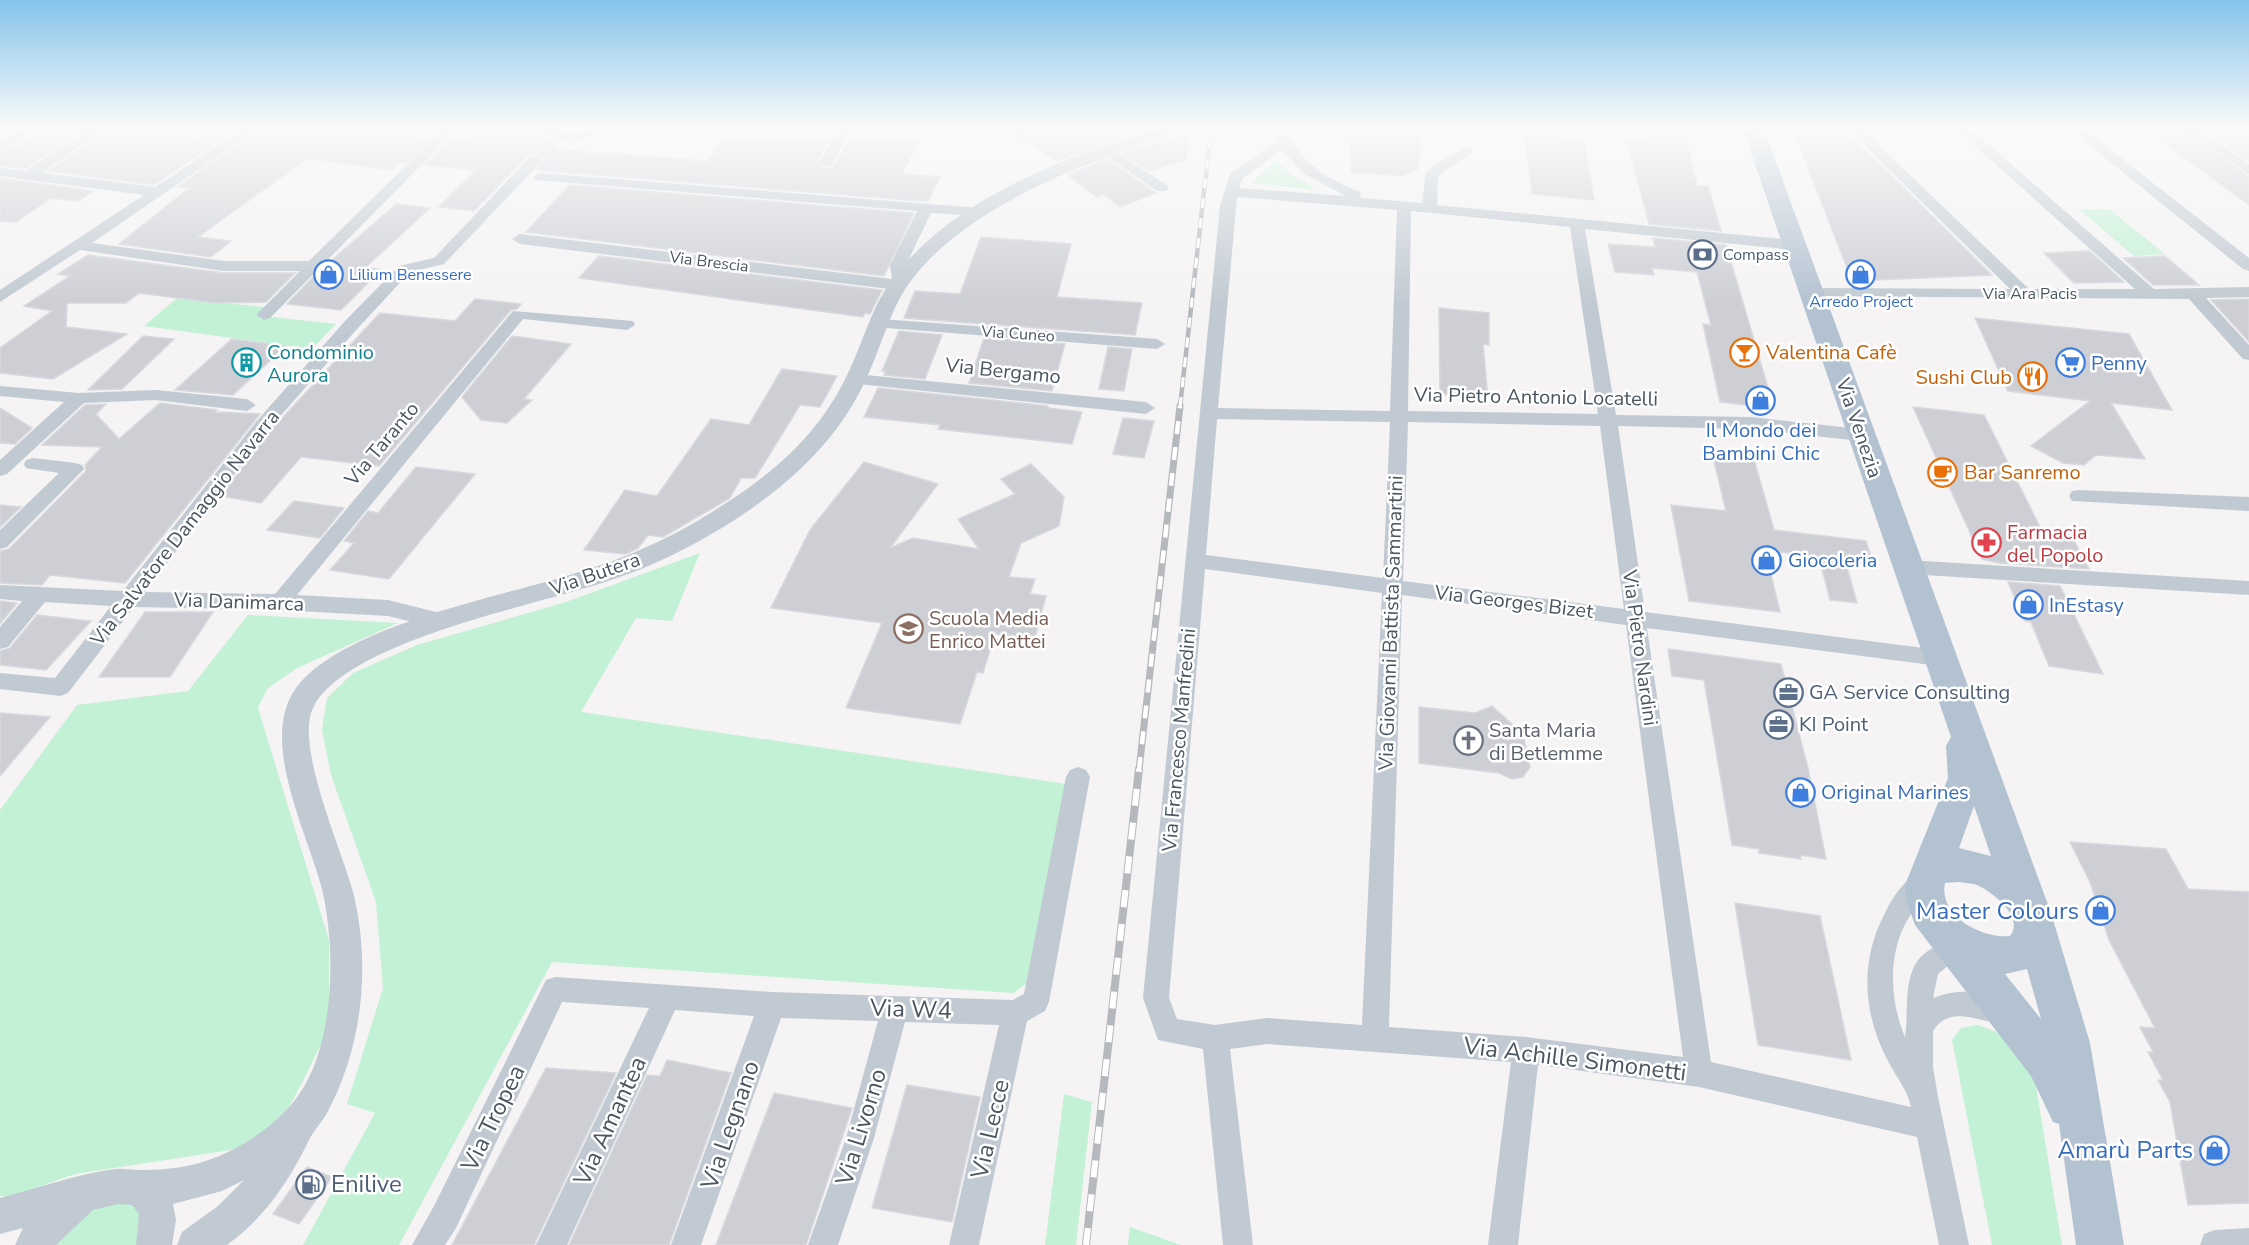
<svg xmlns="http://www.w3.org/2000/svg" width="2249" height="1245" font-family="'Nunito Sans',sans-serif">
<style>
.green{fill:#c3f1d5}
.building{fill:#cdcfd5;stroke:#d7d9de;stroke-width:1.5}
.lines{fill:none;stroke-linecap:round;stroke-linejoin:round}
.minor{fill:#c1cad2;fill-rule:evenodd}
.tertiary{fill:#c1cad2;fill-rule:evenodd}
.primary{fill:#b3c2d1;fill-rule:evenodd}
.rail-far2-casing{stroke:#b5b8bd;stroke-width:4.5}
.rail-far1-casing{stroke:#b5b8bd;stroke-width:7}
.rail-casing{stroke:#b5b8bd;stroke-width:8}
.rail-far2{stroke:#fff;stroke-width:3;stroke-dasharray:10;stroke-linecap:butt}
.rail-far1{stroke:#fff;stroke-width:4.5;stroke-dasharray:13;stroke-linecap:butt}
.rail{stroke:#fff;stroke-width:6;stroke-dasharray:17;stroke-linecap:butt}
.labels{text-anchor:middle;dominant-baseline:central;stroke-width:5;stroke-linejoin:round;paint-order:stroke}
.far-service-label{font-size:16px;fill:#4e5e75;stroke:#fff;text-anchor:start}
.far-street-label{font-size:16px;fill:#4a5661;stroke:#fff}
.far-shop-label{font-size:16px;fill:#366cbe;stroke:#fff;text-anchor:start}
.culture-label{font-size:20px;fill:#0d838f;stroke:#fff;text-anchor:start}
.food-label{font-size:20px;fill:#c56008;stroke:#fff;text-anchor:start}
.shop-label{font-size:20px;fill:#366cbe;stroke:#fff;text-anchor:start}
.street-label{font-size:20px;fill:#4a5661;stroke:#fff}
.health-label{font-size:20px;fill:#be3a42;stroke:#fff;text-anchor:start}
.education-label{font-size:20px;fill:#785e54;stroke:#fff;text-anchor:start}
.service-label{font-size:20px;fill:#4e5e75;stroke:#fff;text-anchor:start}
.worship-label{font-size:20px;fill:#5b616d;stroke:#fff;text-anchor:start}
.near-shop-label{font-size:24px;fill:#366cbe;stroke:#fff;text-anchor:end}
.near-street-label{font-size:24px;fill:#4a5661;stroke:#fff}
.near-service-label{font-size:24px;fill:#4e5e75;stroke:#fff;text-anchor:start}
</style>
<rect width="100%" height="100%" fill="#f5f3f3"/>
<path class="green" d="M1276 160 1290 174 1317 190 1252 183Z
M2109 209 2165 254 2134 256 2080 210Z
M176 299 266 307 262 316 336 324 312 349 144 326Z
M700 553 672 621 636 618 581 712 1066 784 1026 984 1013 993 552 962 399 1245H303L375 1113 347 1104 383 988 376 902 331 775 322 730 327 698 353 673 417 645 566 602Z
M248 615 398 623 297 668 267 689 258 708 329 940V1004L325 1036 303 1081 285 1114 244 1148 75 1174 12 1196H0V810L77 705 188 691Z
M1978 1025 2002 1034 2032 1062 2062 1245H1992L1952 1040 1961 1028Z
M1064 1094 1092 1102 1076 1245H1045Z
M131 1201 142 1210V1245H46L92 1204Z
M1130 1227 1181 1245H1128Z"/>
<path class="building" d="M0 129H16L2 138 3 148H14L39 129 83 130 25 169 0 166Z
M210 129H237L154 185 48 171 105 131 199 138Z
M260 129H392L387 134 430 139 406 163 399 162 391 170 308 158 198 237 231 241 211 257 119 244 189 188 177 187Z
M475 129H520L558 141 551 149 708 161 722 138 787 141 790 136 830 139 817 162 821 168 833 167 851 137 897 140 898 137 920 139 902 174 940 177 928 201H921L536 170 545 158 536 153 529 154 474 211 439 207 476 170 425 165 449 141 461 142Z
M1007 129H1148L1057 161Z
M1187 129H1191L1186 160 1149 171 1123 154 1184 134Z
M1351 129H1420L1421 156H1419L1417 170 1402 176 1351 172Z
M1641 129H1684L1697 186H1708L1721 231 1649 224 1627 141 1643 142Z
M1793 129H1841L1879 163 1992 275 1852 281Z
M2145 129H2182L2249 176V205Z
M2205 129H2236L2249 138V161Z
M1525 133 1584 141 1594 200 1532 194Z
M1107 159 1156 193 1120 207 1103 194 1097 197 1068 175Z
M0 178 93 191 78 201 51 198 16 222 0 221Z
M570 185 914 213 884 276 526 232Z
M396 204 430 208 366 267 381 270 341 310 287 304 318 272Z
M981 237 1071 244 1057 297 1142 303 1135 335 904 318 915 291 960 294Z
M1653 238 1726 245 1774 408 1720 402 1703 324 1711 325 1697 272 1652 268 1654 275 1615 272 1608 244 1655 247Z
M2090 251 2124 282 2074 283 2044 253Z
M88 255 224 273H295L266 302 216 303 139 293 126 303H67L66 327 127 334 53 379 0 373V348L52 311 24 306 70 276 58 274Z
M599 256 882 290 870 314 865 313 863 317 579 278Z
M2165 256 2199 285H2153L2123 258Z
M475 299 521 304 517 309 511 310 379 466 301 457 261 503 221 496 270 431 380 313 455 321Z
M2249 299V342L2211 300Z
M1439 308 1489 313V345L1483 344 1488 398 1440 394Z
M1975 318 2129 334 2172 410 2111 403 2145 459 2096 455 2084 465 2063 463 2031 446 2090 401 2008 391Z
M899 331 942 335 925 379 884 375 886 371H882Z
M143 336 174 339 122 389 88 390Z
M512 336 571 344 524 399 532 400 507 423 481 420 462 397Z
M984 338 1065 344 1052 391 969 383Z
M232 339 286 346 233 395 175 390Z
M1108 347 1132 349 1124 391 1099 389Z
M782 369 837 376 820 407 800 405 755 478H741L730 498 663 537 648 535 638 548 630 552 625 554 584 550 625 490 657 496 711 419 749 425Z
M878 388 1048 406V408L1082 412 1072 444 938 429 940 425 864 417Z
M160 403 217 410 215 412 260 414 125 583 50 575 42 585 0 583V551L9 549 86 471 85 465 102 447 42 445 85 405 106 404 96 414 119 439Z
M1913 407 1984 415 2043 533 2071 535 2089 569 1999 563 1982 559Z
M0 408 32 428 15 444 0 443Z
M1123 418 1154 421 1144 458 1113 454Z
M1711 448 1752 452 1774 530 1866 541 1873 564 1845 560 1857 603 1830 600 1819 557 1765 550 1780 612 1689 601 1671 505 1726 511Z
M864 462 938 484 890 548 913 538 979 549 958 519 1015 494 1001 479 1031 464 1064 497 1059 526 1021 543 1009 577 1035 579 1030 594 1046 596 1035 638 995 634 983 673 977 672 960 724 846 708 882 623 771 608 810 530Z
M416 467 475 474 389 579 330 570 354 543 344 541 368 511 378 513Z
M294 501 344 508 320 538 267 530Z
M0 505 21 507 0 527Z
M2008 582 2060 586 2103 674 2049 666 2031 622 2025 621Z
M0 601 17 603 0 624Z
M145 612H213L170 677H99Z
M37 615 91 621 46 670 0 665V651L10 648Z
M1668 649 1781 664 1808 768 1826 859 1800 855 1801 859 1759 853V849L1732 845 1704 680 1672 676Z
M1492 706 1523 734 1530 767 1523 777 1512 779 1499 773 1419 763V707L1475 713Z
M0 713 50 717 0 776Z
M2070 842 2166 849 2188 889 2249 892V1203L2188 1205 2170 1102 2158 1080H2163L2148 1052H2153L2140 1027 2155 1028 2109 940 2090 882Z
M1735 903 1820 916 1851 1060 1758 1045Z
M667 1060 731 1073 669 1245H569L647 1075 660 1076Z
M546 1068 616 1073 534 1245H452Z
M907 1085 980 1097 952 1222 872 1208Z
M774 1093 852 1108 806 1245H716Z
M307 1167 332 1177 299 1224 273 1214Z"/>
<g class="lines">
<path class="minor" d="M21 129H37L13 146H3V140Z
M88 129H104L42 173 155 187 242 129H258L92 243 224 261H309L443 129H457L270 318 264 320 256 315 300 271H224L80 250 0 302V290L144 195 0 176V168L26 171Z
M522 129H551L573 134 591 129H615L573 142Z
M866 129 848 136 831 166H821L819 163 838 130Z
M1273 129H1285C1303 165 1324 177 1360 192L1361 198 1422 203 1426 171 1466 146 1473 150 1471 153 1438 176 1437 205 1794 240 1802 245 1794 250 1585 229 1616 415 1751 417 1860 429 1869 435 1860 441 1751 429 1618 426 1645 612 1939 650 1947 652 1950 658 1947 664 1939 666 1647 628 1711 1062 1911 1107C1908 1091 1897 1078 1889 1063 1863 1015 1859 962 1885 913 1893 896 1906 877 1924 870L1933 873 1936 881C1930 894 1918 902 1911 914 1887 950 1889 999 1905 1037 1910 1005 1899 960 1938 946 1950 941 1961 939 1974 944L1978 952 1974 960 1949 965 1938 974 1933 998C1961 987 1986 992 2013 1003L2016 1012 2013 1021C1987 1031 1954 999 1933 1031V1067L1938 1097 1969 1245H1939L1917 1137 1699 1087 1538 1065 1518 1245H1488L1511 1062 1267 1044 1230 1049 1253 1245H1223L1203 1049 1158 1040 1143 998 1220 206 1230 174 1276 141ZM1282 150 1304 174 1346 196 1239 188 1242 179ZM1237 197 1397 210 1390 411 1218 408ZM1411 211 1570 227 1598 414 1408 411ZM1217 419 1390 422 1383 578 1206 555ZM1408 422 1600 426 1624 609 1403 581ZM1205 569 1382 593 1362 1025 1267 1018 1215 1025 1177 1019 1169 998ZM1402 595 1626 625 1683 1057 1526 1037 1389 1027Z
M1848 129H1862L2029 289H2135L1956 129H1971L2154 289 2249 287V297L2206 298 2249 345V360L2243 359 2189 299 1805 296 1803 293 1811 288 2010 289Z
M2069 129H2084L2249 258V271L2243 269Z
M2184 129H2200L2249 164V174Z
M1108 147 1167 185 1169 188 1167 191H1157L1103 154 1101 151Z
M536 155 543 159 541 162 444 264 410 272 357 329 268 430 145 592 275 594 513 311 633 321 635 325 627 330 523 319 297 595 388 600 448 615 451 621 448 627 441 629 388 616 280 610 134 607 68 693 60 696 0 689V673L55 678 111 606 45 602 8 647 0 649V627L22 601 0 599V585L123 591 256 422 345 321 399 266 434 258 531 156Z
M540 173 979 208 986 212 979 216 931 213 906 265 908 281 904 288 898 290 520 244 512 239 520 234 892 279 890 265 917 211 535 180 533 177Z
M880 319 1157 339 1165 344 1157 349 874 327 872 324 874 321Z
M855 374 1146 402 1155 408 1146 414 849 383 846 379 849 375Z
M0 386 79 393 156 390 247 399 256 405 247 411 156 400 84 403 7 474 0 476V460L64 402 0 396Z
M33 458 75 463 82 465 84 469 7 547 0 549V530L59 473 26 468 24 464 26 460Z
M2079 490 2249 497V511L2072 501 2069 496 2072 491Z
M1908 560 2249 581V595L1908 574 1901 572 1898 567 1901 562Z
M1078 767 1086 770 1090 777 1049 1002 1045 1011 1027 1021 979 1245H949L999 1025 905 1022 874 1138 838 1245H808L846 1138 878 1021 781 1018 701 1245H671L754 1016 675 1010 567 1245H536L649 1008 562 1002 456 1228 445 1245H412L434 1206 546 980 555 977 772 992 1013 1000 1024 994 1066 777 1070 770Z
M2249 1228V1245H2200L2204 1234 2215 1230Z"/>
<path class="tertiary" d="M1157 129H1185L1183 132C1094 158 963 206 908 285 891 308 880 350 867 377 838 442 785 489 725 526 689 548 651 567 611 580 539 605 350 640 314 706 293 743 342 850 353 892 371 964 363 1046 327 1113 322 1122 314 1130 309 1140 288 1183 265 1217 227 1245H177L182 1232 218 1206 244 1180 222 1191 173 1204 176 1220 172 1245H136L139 1214 132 1205 118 1204 93 1210 56 1245H15L23 1228 0 1234V1198C38 1188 77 1174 115 1169 124 1168 133 1170 142 1170 167 1170 191 1167 214 1158 245 1146 282 1121 300 1093 335 1041 336 949 322 889 308 834 258 740 296 688 345 624 503 597 579 572 626 558 671 538 712 512 772 475 819 436 849 371 863 342 872 306 892 280 949 201 1066 155 1157 129Z"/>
<path class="primary" d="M1743 129H1764L2051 913 2090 1043 2124 1245H2076L2059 1124 2053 1122 2031 1076 1915 925 1906 900 1905 885 1948 778 1946 746 1951 737ZM1974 806 1991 856 1959 848ZM1958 882C1965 883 1971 883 1977 885 1993 892 2025 918 2010 936 1982 939 1938 916 1945 883ZM2027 969 2041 1019 2005 974Z"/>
<defs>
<path id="rail-far2" d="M1180 407 1211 129"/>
<path id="rail-far1" d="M1139 770 1180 406"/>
<path id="rail" d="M1086 1245 1139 769"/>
</defs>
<use href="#rail-far2" class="rail-far2-casing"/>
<use href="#rail-far1" class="rail-far1-casing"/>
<use href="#rail" class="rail-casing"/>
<use href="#rail-far2" class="rail-far2"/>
<use href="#rail-far1" class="rail-far1"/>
<use href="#rail" class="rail"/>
</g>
<linearGradient id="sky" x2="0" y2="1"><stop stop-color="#85c3ea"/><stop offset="0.42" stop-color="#fafafa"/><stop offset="1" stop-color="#fafafa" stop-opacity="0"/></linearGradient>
<rect width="2249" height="304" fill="url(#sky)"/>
<defs>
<symbol id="bank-ring" viewBox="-11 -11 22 22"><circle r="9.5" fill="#fff" stroke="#5c6f8a" stroke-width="1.5"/><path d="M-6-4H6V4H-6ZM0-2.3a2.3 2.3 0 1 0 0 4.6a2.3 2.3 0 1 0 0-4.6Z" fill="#5c6f8a"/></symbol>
<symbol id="shop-ring" viewBox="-11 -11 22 22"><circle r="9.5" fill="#fff" stroke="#3f7fe0" stroke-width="1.5"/><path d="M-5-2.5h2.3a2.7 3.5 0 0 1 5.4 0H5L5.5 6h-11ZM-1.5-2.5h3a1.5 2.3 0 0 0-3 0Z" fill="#3f7fe0"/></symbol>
<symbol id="bar-ring" viewBox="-11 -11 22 22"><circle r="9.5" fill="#fff" stroke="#e8710a" stroke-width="1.5"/><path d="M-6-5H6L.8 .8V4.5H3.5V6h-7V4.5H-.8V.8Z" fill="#e8710a"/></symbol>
<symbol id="building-ring" viewBox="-11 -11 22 22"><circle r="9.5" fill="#fff" stroke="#0f9aa8" stroke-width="1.5"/><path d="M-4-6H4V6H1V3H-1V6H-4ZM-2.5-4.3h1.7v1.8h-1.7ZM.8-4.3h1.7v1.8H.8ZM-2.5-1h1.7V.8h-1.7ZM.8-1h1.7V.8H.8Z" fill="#0f9aa8"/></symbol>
<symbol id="supermarket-ring" viewBox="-11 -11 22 22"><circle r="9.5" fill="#fff" stroke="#3f7fe0" stroke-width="1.5"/><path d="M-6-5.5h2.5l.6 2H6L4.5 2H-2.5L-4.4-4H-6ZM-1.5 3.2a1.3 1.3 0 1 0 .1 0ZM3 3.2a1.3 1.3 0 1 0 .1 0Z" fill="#3f7fe0"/></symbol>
<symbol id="restaurant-ring" viewBox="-11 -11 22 22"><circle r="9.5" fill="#fff" stroke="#e8710a" stroke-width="1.5"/><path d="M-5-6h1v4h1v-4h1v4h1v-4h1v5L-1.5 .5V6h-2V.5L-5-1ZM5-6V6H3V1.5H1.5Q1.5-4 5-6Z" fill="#e8710a"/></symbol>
<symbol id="cafe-ring" viewBox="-11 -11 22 22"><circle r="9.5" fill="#fff" stroke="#e8710a" stroke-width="1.5"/><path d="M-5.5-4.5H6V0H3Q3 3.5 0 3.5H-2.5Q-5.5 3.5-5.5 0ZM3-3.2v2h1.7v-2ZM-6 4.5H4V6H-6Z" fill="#e8710a"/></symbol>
<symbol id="pharmacy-ring" viewBox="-11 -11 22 22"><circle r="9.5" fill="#fff" stroke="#e0444e" stroke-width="1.5"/><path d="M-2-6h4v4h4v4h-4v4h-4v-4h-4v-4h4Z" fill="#e0444e"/></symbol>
<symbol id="school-ring" viewBox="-11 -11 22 22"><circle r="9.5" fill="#fff" stroke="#8d6e63" stroke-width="1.5"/><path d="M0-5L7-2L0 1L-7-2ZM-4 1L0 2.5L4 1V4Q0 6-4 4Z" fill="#8d6e63"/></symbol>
<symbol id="office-ring" viewBox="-11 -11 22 22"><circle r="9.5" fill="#fff" stroke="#5c6f8a" stroke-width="1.5"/><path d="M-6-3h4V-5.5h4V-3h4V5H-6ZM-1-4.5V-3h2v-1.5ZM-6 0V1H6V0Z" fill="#5c6f8a"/></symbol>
<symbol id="church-ring" viewBox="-11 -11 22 22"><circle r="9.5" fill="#fff" stroke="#6b7280" stroke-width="1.5"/><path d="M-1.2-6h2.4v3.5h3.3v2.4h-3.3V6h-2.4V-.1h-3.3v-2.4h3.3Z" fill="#6b7280"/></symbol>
<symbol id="fuel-ring" viewBox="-11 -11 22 22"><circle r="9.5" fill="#fff" stroke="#5c6f8a" stroke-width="1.5"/><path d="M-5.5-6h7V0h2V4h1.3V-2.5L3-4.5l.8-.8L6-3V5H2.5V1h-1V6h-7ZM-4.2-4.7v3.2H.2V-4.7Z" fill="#5c6f8a"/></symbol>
</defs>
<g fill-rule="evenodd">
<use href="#bank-ring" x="1686" y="238" width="33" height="33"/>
<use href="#shop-ring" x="1844" y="258" width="33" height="33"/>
<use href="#shop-ring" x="312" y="258" width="33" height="33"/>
<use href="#bar-ring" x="1728" y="336" width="33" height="33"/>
<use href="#building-ring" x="230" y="346" width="33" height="33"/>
<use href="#supermarket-ring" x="2054" y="346" width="33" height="33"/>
<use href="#restaurant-ring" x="2016" y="360" width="33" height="33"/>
<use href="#shop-ring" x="1744" y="384" width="33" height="33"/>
<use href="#cafe-ring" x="1926" y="456" width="33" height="33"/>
<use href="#pharmacy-ring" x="1970" y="526" width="33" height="33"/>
<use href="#shop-ring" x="1750" y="544" width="33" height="33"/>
<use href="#shop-ring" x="2012" y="588" width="33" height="33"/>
<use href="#school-ring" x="892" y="612" width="33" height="33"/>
<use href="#office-ring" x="1772" y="676" width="33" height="33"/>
<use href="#office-ring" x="1762" y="708" width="33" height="33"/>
<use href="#church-ring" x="1452" y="724" width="33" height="33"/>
<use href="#shop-ring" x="1784" y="776" width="33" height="33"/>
<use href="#shop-ring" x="2084" y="894" width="33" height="33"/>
<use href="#shop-ring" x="2198" y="1134" width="33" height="33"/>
<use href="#fuel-ring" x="294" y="1168" width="33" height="33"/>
</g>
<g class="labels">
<g class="far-service-label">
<text x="1723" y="255">Compass</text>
</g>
<g class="far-street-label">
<text transform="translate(709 262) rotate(7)">Via Brescia</text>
<text x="2030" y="294">Via Ara Pacis</text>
<text transform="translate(1018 334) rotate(4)">Via Cuneo</text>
</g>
<g class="far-shop-label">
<text x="349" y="275">Lilium Benessere</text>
<text x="1861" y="302" text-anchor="middle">Arredo Project</text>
</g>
<g class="culture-label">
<text x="267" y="352">Condominio<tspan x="267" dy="23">Aurora</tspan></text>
</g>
<g class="food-label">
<text x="1766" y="352">Valentina Cafè</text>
<text x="2012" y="377" text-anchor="end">Sushi Club</text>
<text x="1964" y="472">Bar Sanremo</text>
</g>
<g class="shop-label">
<text x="2091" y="363">Penny</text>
<text x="1761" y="430" text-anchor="middle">Il Mondo dei<tspan x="1761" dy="23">Bambini Chic</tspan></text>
<text x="1788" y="560">Giocoleria</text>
<text x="2049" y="605">InEstasy</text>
<text x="1821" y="792">Original Marines</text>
</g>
<g class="street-label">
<text transform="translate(1003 371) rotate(6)">Via Bergamo</text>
<text transform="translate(1536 397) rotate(1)">Via Pietro Antonio Locatelli</text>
<text transform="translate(1859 428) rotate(71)">Via Venezia</text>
<text transform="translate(382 444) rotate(-50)">Via Taranto</text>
<text transform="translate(185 528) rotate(-52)">Via Salvatore Damaggio Navarra</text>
<text transform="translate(595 574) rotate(-19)">Via Butera</text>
<text transform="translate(239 602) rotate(2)">Via Danimarca</text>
<text transform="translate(1514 602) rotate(7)">Via Georges Bizet</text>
<text transform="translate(1391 623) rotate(-88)">Via Giovanni Battista Sammartini</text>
<text transform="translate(1640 648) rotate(82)">Via Pietro Nardini</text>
<text transform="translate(1179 740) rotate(-85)">Via Francesco Manfredini</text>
</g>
<g class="health-label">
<text x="2007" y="532">Farmacia<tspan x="2007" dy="23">del Popolo</tspan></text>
</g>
<g class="education-label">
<text x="929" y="618">Scuola Media<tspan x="929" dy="23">Enrico Mattei</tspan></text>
</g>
<g class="service-label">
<text x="1809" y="692">GA Service Consulting</text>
<text x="1799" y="724">KI Point</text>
</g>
<g class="worship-label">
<text x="1489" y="730">Santa Maria<tspan x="1489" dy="23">di Betlemme</tspan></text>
</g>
<g class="near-shop-label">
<text x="2079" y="911">Master Colours</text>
<text x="2193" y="1150">Amarù Parts</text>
</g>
<g class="near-street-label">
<text transform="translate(911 1009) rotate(2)">Via W4</text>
<text transform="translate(1575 1059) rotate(7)">Via Achille Simonetti</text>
<text transform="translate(493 1118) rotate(-64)">Via Tropea</text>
<text transform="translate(610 1121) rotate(-65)">Via Amantea</text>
<text transform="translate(730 1125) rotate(-71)">Via Legnano</text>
<text transform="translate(861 1127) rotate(-73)">Via Livorno</text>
<text transform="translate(990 1129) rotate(-77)">Via Lecce</text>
</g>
<g class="near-service-label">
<text x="331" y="1184">Enilive</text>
</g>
</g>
</svg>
